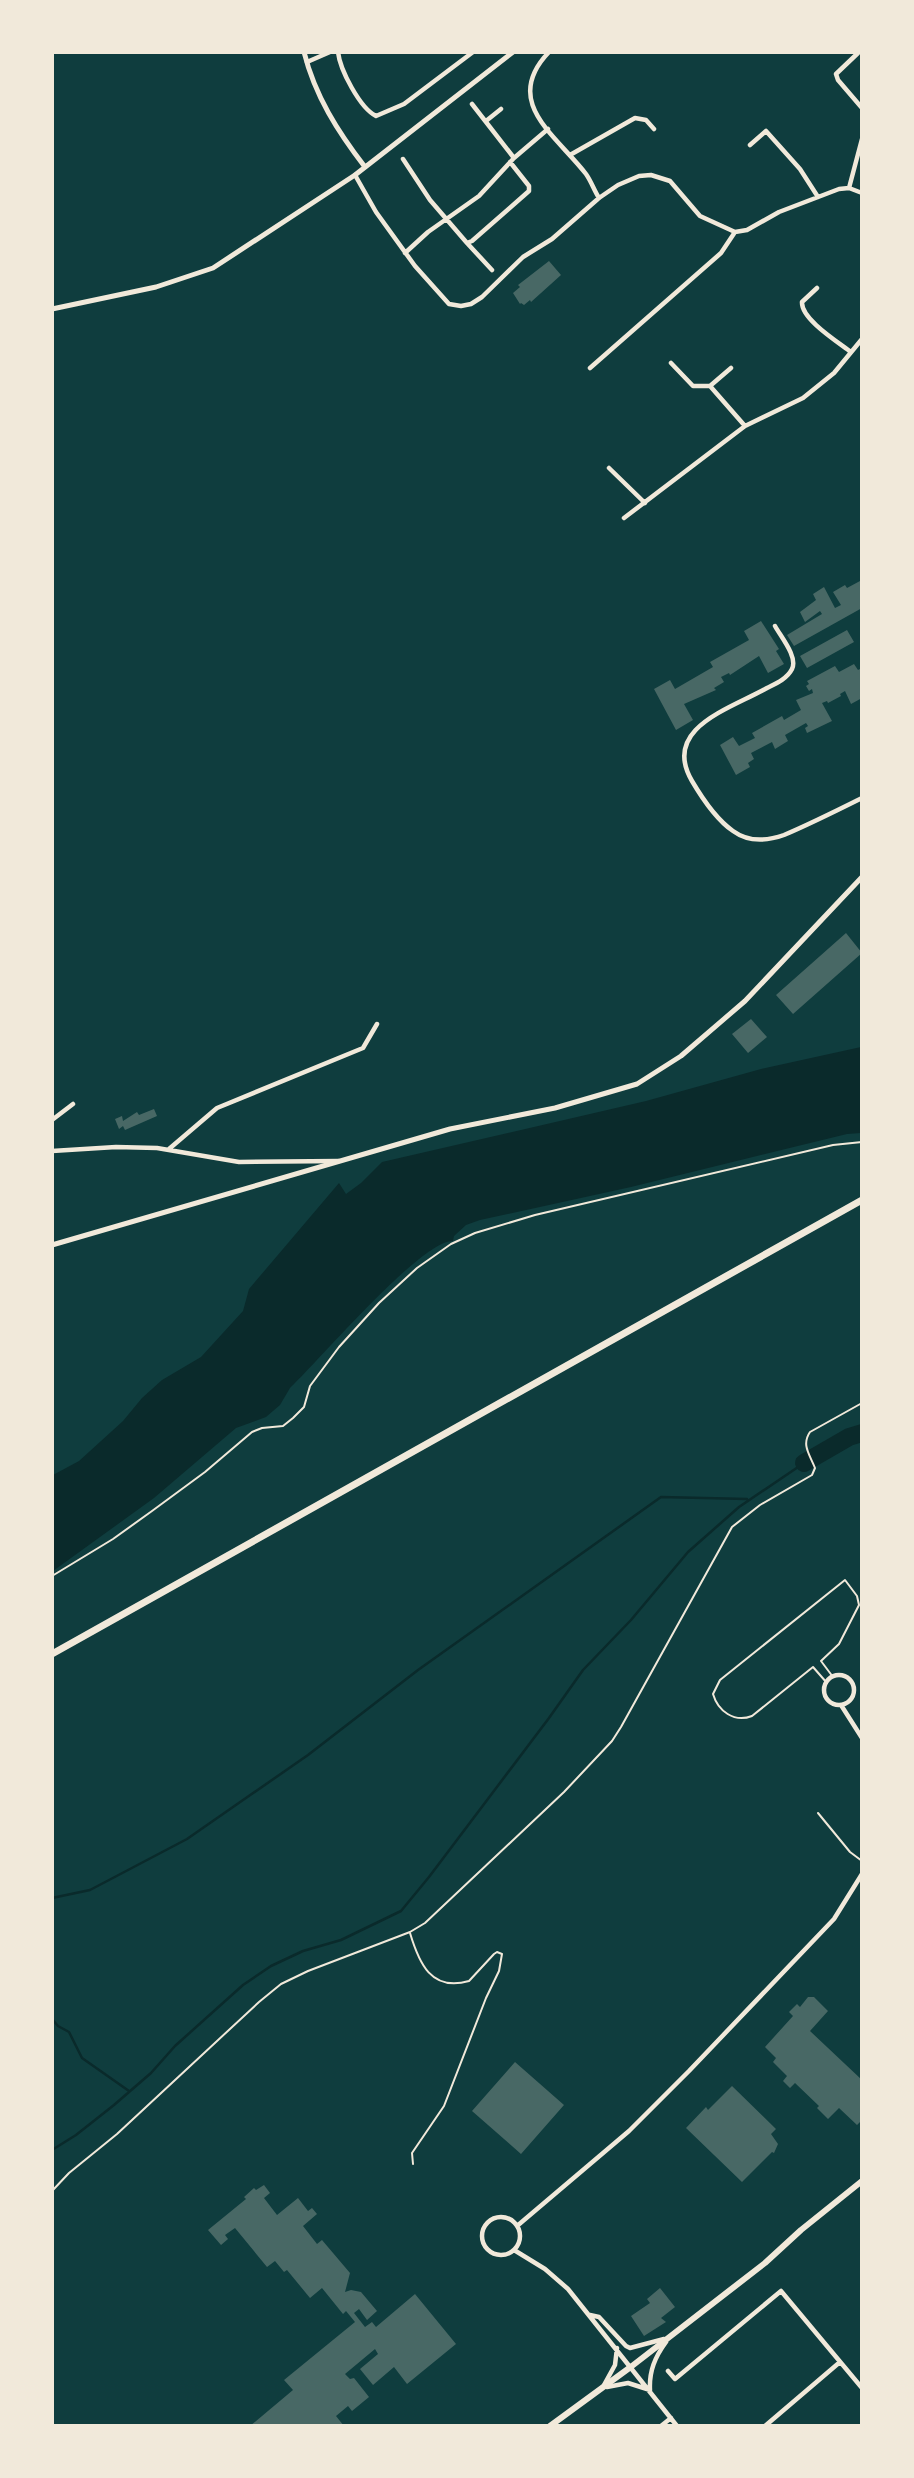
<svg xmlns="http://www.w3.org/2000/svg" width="914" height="2478" font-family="Barlow,sans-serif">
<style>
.water{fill:#0a2a2b}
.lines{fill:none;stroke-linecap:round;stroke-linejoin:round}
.stream{stroke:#0a2a2b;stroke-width:2.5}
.river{stroke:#0a2a2b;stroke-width:18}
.building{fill:#486865}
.path{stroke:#f1e9da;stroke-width:2}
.service{stroke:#f1e9da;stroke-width:2}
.minor{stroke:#f1e9da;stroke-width:4.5}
.tertiary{stroke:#f1e9da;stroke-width:5}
.secondary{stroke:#f1e9da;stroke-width:6}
.trunk{stroke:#f1e9da;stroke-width:7}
</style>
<rect width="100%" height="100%" fill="#0f3d3e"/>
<path class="water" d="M861 1047V1133L847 1134 631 1187 480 1220 466 1225 454 1236 453 1241C421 1240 318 1362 290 1388L280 1405 266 1417 236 1428 154 1498 53 1571V1475L79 1461 123 1421 142 1398 162 1380 201 1357 243 1311 249 1289 339 1183 346 1194 361 1183 382 1162 646 1101 761 1069Z"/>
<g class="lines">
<path class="stream" d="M52 1898 90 1890 187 1839 308 1755 418 1670 661 1497 747 1499
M52 2019 58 2026 69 2032 82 2058 129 2091
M52 2150 76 2135 114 2105 151 2073 175 2046 243 1985 271 1966 303 1951 341 1940 401 1911 429 1877 549 1718 583 1670 631 1620 688 1552 739 1507 804 1463"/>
<path class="river" d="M804 1463 849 1437 862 1433"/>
</g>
<path class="building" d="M549 261 561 275 531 302 530 300 524 305 521 303 520 304 513 293 520 287 518 285Z
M860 581 862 608 794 646 787 635 822 614 820 611 805 622 800 612 816 600 813 594 824 587 835 608 841 605 833 592 845 585 847 588Z
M761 621 779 649 776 651 784 664 768 673 759 656 730 675 729 673 721 677 724 682 714 688 716 690 684 704 693 720 676 730 654 689 670 680 675 689 713 667 710 662 749 640 744 631Z
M847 630 854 642 807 668 800 656Z
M854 664 858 670 862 668V698L851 704 845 691 840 694 841 696 828 703 827 701 822 703 832 721 807 733 805 728 808 726 806 723 785 735 788 741 775 749 772 742 751 753 754 759 748 763 750 767 736 775 720 745 733 737 739 746 755 738 752 733 782 716 784 720 801 710 796 700 813 693 812 689 809 691 806 686 809 684 807 681 835 666 839 672Z
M846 933 862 953 793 1014 776 995Z
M751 1019 767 1037 748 1053 732 1034Z
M154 1109 157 1116 125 1130 123 1126 119 1129 115 1119 122 1116 123 1121 137 1112 139 1115Z
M808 1997H814L828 2011 810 2031 862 2080V2120L857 2125 839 2108 828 2119 817 2108 819 2106 795 2083 790 2088 783 2081 787 2076 773 2062 776 2058 765 2047 793 2016 789 2012 797 2004 800 2007Z
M515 2062 564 2105 521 2154 472 2111Z
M732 2086 776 2129 771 2134 778 2144 774 2153 772 2152 742 2182 686 2128 706 2107 708 2110Z
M264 2185 270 2193 264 2198 277 2215 298 2198 308 2211 312 2208 317 2214 303 2226 317 2244 322 2240 350 2273 345 2292 351 2290 361 2292 377 2311 367 2320 359 2309 354 2313 365 2327 372 2322 376 2327 415 2294 456 2344 407 2384 394 2367 373 2385 360 2369 378 2354 375 2349 345 2374 350 2379 354 2378 369 2397 352 2411 348 2406 336 2416 344 2426H250L293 2390 284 2380 355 2322 346 2311 343 2314 322 2288 310 2298 287 2270 284 2272 275 2261 267 2267 235 2228 225 2235 228 2239 221 2245 208 2230 246 2199 244 2197 254 2188 256 2190Z
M660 2288 675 2307 661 2318 666 2322 644 2336 631 2316 650 2303 647 2299Z"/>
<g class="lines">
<path class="path" d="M52 1576 113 1539 152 1511 205 1472 252 1432 262 1428 283 1426 293 1418 304 1407 310 1386 339 1347 379 1303 417 1268 451 1244 475 1233 535 1215 833 1145 862 1142
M410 1933C419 1963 431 1992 469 1981L494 1954 497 1952 502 1954 499 1971 486 1998 444 2106 412 2153 413 2164
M52 2191 69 2173 117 2134 259 2002 281 1984 308 1971 410 1932 425 1923 564 1792 612 1741 621 1727 732 1527 760 1505 812 1475 815 1468C810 1455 801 1445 810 1432L862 1403"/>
<path class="service" d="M827 1683 813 1667 752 1716C734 1723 718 1711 713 1694L720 1680 845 1580 857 1596 859 1605 839 1644 821 1661 833 1677
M818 1813 850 1852 862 1861"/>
<path class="minor" d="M338 52C340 70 360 108 376 116L404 104 473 52
M549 52C501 102 556 135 586 174 591 181 594 190 599 198
M858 53 836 74 838 80 862 108
M307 62 330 52
M472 104 514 158
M486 121 501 109
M750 145 766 131 800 169 818 197
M570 155 635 118 646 120 654 129
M403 159 430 200 467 243 472 241 529 191V186L510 162
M355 175 376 212 415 266 449 304 461 306 471 304 482 297 523 257 552 239 599 198 618 185 639 176 651 175 670 181 700 216 735 232 747 230 779 212 839 189 849 188 862 193
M849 188 862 139
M467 243 492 270
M405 253 428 232 479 196 514 158 548 129
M817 288 802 302C801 319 838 342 851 352
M671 363 693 386H710L745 426
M590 368 721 253 735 232
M710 386 731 368
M609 468 645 503
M624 518 745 426 803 398 834 373 862 339
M775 626C781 637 798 657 792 669 787 679 775 684 767 688 730 709 661 728 692 781 702 798 717 820 733 831 748 842 767 841 784 835 810 824 836 811 862 798
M52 1120 73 1104
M169 1149 217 1108 363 1048 377 1024
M52 1151 116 1147 157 1148 239 1162 339 1161
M824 1690a15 15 0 1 1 30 0a15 15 0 1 1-30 0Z
M841 1705 862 1738
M482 2236a19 19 0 1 1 38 0a19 19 0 1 1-38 0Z
M517 2226 629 2131 689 2071 834 1919 862 1874
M514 2250 545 2269 568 2289 677 2426
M590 2315 599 2317 626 2346 630 2348 664 2339
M668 2371 675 2379 781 2291 862 2388
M604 2385 615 2365 617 2348
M607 2387 628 2383 650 2390C649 2371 655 2357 666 2342
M661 2426 671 2418
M765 2426 840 2362"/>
<path class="tertiary" d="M304 52C315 96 338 132 365 167
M52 309 156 287 213 268 355 175 513 52
M52 1245 450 1129 555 1108 637 1084 681 1056 745 1001 862 877"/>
<path class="secondary" d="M550 2426 632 2366 765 2263 801 2230 862 2181"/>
<path class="trunk" d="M52 1654 862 1200"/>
</g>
<rect width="914" height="2478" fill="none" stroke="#f1e9da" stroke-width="108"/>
</svg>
